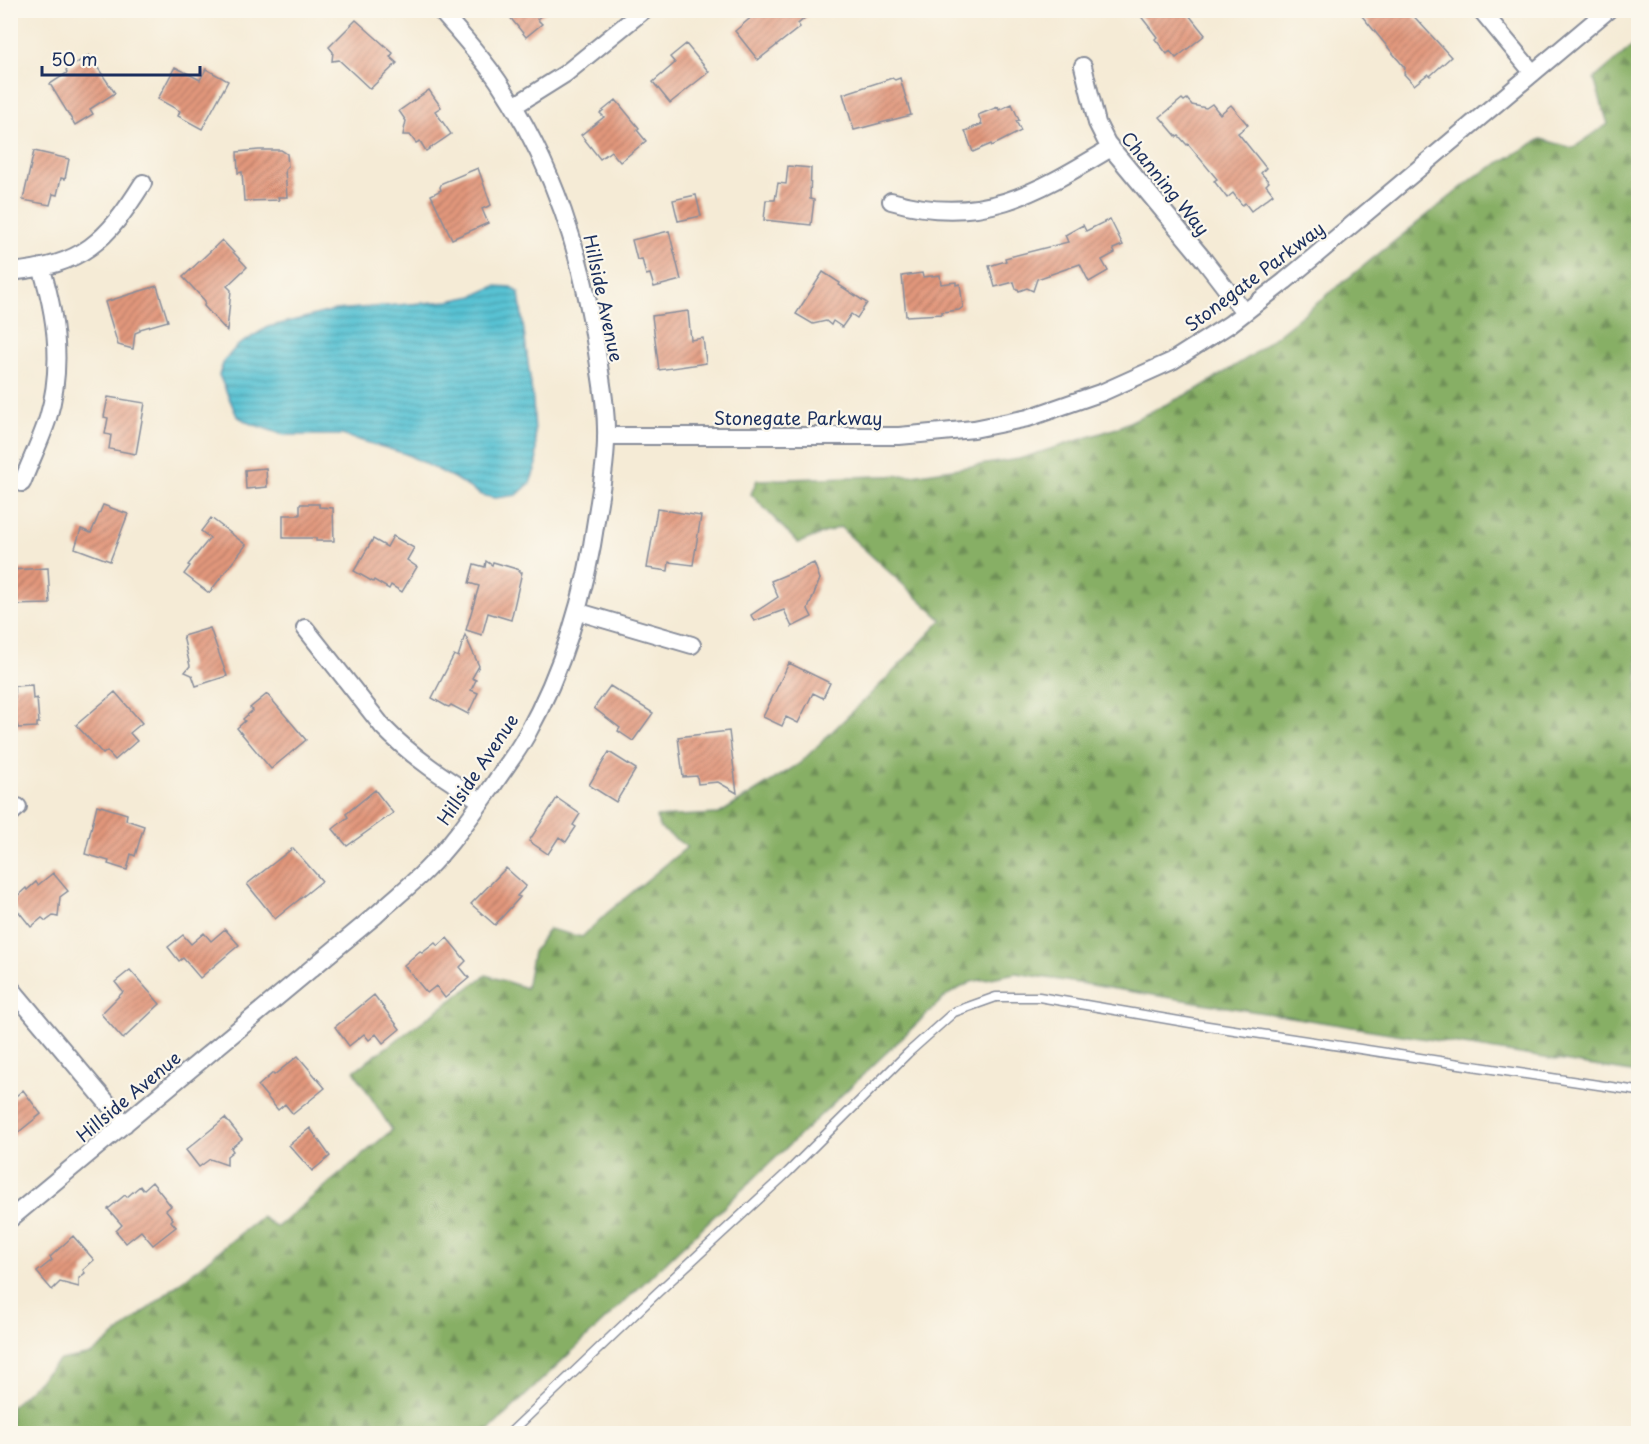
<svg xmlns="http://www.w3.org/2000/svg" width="1649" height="1444" font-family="'Playpen Sans',sans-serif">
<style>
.forest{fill:url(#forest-firs);stroke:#516f62;stroke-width:1.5}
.water{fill:url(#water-rules);stroke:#3a7898;stroke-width:1.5}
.building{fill:url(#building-hatch)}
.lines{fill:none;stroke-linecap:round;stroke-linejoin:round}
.lane-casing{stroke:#888d9a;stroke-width:11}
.street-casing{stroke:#888d9a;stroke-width:20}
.lane{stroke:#fff;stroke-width:8}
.street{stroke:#fff;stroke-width:16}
.labels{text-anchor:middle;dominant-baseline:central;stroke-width:4.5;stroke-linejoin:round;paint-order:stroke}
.street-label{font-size:18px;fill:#1b2f5e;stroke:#fbf7ec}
</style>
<defs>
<pattern id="forest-firs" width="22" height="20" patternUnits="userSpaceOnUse" patternTransform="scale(1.5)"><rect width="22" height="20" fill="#87af65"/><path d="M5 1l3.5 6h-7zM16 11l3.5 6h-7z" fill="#6e8f56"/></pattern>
<pattern id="water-rules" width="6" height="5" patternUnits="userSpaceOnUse" patternTransform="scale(1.5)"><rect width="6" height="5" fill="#58c2d3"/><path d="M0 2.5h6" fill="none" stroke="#489eae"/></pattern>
<pattern id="building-hatch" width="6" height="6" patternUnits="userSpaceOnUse" patternTransform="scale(1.5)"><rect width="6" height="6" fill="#e2977b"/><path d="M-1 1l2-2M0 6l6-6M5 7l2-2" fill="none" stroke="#b67c68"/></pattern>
</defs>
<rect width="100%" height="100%" fill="#fbf7ec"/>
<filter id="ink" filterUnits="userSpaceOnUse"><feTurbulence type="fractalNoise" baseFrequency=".0167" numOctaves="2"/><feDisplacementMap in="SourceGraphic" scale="12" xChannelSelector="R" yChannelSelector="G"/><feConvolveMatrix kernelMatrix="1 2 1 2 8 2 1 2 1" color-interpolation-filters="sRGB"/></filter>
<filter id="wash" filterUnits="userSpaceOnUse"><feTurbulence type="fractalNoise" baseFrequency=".008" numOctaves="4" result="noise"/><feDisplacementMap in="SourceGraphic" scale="24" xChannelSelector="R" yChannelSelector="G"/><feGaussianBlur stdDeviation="1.35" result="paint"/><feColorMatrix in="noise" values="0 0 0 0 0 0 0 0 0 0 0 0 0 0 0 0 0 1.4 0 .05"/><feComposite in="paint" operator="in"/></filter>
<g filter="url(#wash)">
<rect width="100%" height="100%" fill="#f5ebd6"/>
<path class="forest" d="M1638 41V1073L1016 973 971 982 947 995 486 1433H11V1407L60 1360 92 1354 261 1217 277 1227 392 1130 354 1071 486 975 526 988 533 952 549 929 582 937 607 913 687 847 660 828 656 817 719 814 799 764 889 676 942 620 840 527 798 543 751 494 757 480 913 475 1019 459 1117 428 1196 390 1251 356 1476 176 1541 139 1573 148 1608 124 1594 79Z"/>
<path class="water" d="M495 286 511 287 519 293 533 401 537 464 530 483 517 495 495 498 481 495 454 478 406 454 342 435H284L249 423 237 416 219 375 224 361 237 346 268 327 335 310 448 301 473 296Z"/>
<g id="blocks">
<path class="building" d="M504 10H548L537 19 542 24 526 37Z
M760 10H814L798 24 800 27 758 60 735 31Z
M1136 10H1185L1205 35 1176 58 1170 51 1167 54 1155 39 1157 37Z
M1357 10H1408L1451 57 1430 76 1428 74 1414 85 1404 74 1405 68Z
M356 20 393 53 390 57 397 63 370 89 339 60 332 61 333 52 329 47Z
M686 44 709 72 670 103 653 82 675 63 670 57Z
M89 55 115 93 90 109 93 114 75 125 50 84 67 73 66 70Z
M175 67 200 80 206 69 228 81 202 129 178 116 180 111 158 99Z
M892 78 895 80 900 78 911 115 854 130 843 94Z
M429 90 441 107 435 111 451 134 426 151 420 141 416 143 410 135H403L406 121 399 111Z
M1182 99 1184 101 1187 99 1192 105 1206 108 1212 104 1220 114 1231 105 1248 125 1238 133 1266 168 1261 173 1269 182 1266 185 1273 194 1251 211 1245 203 1242 205 1233 193 1227 198 1214 181 1217 179 1188 144 1187 145 1179 136 1177 137 1160 117Z
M616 100 639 128 637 130 646 141 620 162 611 151 600 159 581 135 604 117 600 113Z
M1012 104 1019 120 1016 121 1021 131 992 146 991 144 973 152 965 131 982 124 978 115 998 107 999 110Z
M259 150H281L287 154 288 167 285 170 287 197H278L279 200 244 201 242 172 238 173 237 152Z
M34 151 69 159 65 179 61 178 57 195 53 194 50 205 23 200Z
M788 166 811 168 810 199 814 200 811 225 764 220 766 200H775L778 183 786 184Z
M478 168 491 205 482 209 488 223 452 239 431 195 441 190 440 187 442 183Z
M696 195 701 216 678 221 673 200Z
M1110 219 1123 245 1113 249 1115 253 1102 260 1108 271 1089 282 1080 264 1037 279 1033 291 1027 288 1019 291 1018 289H1016L1014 282 995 287 989 266 1006 261 1005 258 1068 242 1065 235 1083 225 1086 231Z
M669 231 681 280 654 287 650 274 646 275 642 259 637 260 632 240Z
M222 240 247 267 227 286 231 290 227 331 204 306 205 301 183 277Z
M823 272 840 283 839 285 867 303 857 318 851 314 842 327 833 321 831 325 826 321 813 324 796 314Z
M922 273 923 277 940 275 941 284 956 282V285L960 284 963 307 959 310 942 312V314L906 316 902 276Z
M157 286 168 321 140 329V331L135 333 133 349 118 345 105 302Z
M688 311 691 340 703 338 706 363 659 370 652 316Z
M108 397 145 403 136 454 109 449 111 435 105 434 108 418 104 417Z
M266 468 267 487 246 489 245 470Z
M300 504H319V507L333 508 334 541H316V538H283V515H300Z
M103 505 128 514 110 561 75 548 81 529 91 533Z
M657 509 701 516 693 565 669 562 668 571 647 568Z
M211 518 246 545 209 593 184 574 190 566 188 565 210 538 201 531Z
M393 536 414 548 407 560 417 567 402 592 391 585 389 589 374 580 373 582 354 571 373 539 387 547Z
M486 561 492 565 493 562 520 570 519 572H522L511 620 488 613 482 635 466 630 479 586 469 583 474 564 485 567Z
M814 563 820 579 808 609 812 617 792 627 784 610 754 621 751 615 778 597 771 581Z
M48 568 50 604 10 605V570Z
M210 628 227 676 196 686 192 675 185 672 190 666 183 636Z
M465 635 479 666 472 678 476 680 471 690 478 693 468 714 451 705 449 707 446 706 432 698 454 655 458 657Z
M789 663 830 683 823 698 813 693 798 723 786 717 782 726 763 717Z
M32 685 33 699 37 698 39 723H37V727L18 728 17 724 10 725V699L15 698 14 686Z
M610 686 653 713 633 741 618 731 620 728 594 708Z
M115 692 142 723 130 733 137 741 115 760 107 751 103 754 76 725Z
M267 694 306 740 271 769 237 728 245 721 243 719 253 710 250 708Z
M729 731 737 793 718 782 698 784 697 776 683 777 678 737Z
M609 752 636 769 616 802 589 785Z
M375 790 393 813 347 846 333 829 348 817 346 814Z
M557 798 580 814 573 825 576 827 566 842 559 837 548 854 529 841Z
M97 805 127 814 126 820 144 826 135 856 131 854 127 870 108 864 109 861 85 854Z
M293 848 322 881 275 919 247 884Z
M506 868 526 886 517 896 520 897 495 925 471 904Z
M53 873 68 891 60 897 58 917 53 916 46 921 42 918 31 927 11 902 26 888 27 890 36 882 38 885Z
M225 929 239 945 200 978 183 958 179 961 168 947 183 935 191 944 204 933 211 941Z
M447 938 466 961 460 967 469 978 445 998 436 986 427 993 404 965 420 951 422 953 435 943 438 946Z
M130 970 160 1004 123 1039 101 1014 123 992 115 982Z
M374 995 400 1029 383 1043 376 1034 369 1040 364 1034 349 1046 335 1027Z
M298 1056 325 1088 293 1114 285 1104 278 1110 258 1086 273 1073 274 1075Z
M23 1090 41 1114 10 1139V1101Z
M225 1118 242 1139 231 1148 233 1151 227 1156V1165L210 1159 199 1167 186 1150Z
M310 1128 330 1156 312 1171 289 1145Z
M152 1182 171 1206 166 1210 173 1219 171 1221 176 1227 153 1245 141 1231 126 1243 116 1231 122 1225 108 1209 125 1195 127 1197 140 1186 143 1190Z
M73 1236 94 1260 83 1270 85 1273 79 1278V1287L60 1282 52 1290 37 1272 52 1260 50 1257Z"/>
</g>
</g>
<g filter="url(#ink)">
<use href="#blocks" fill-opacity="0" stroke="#888d9a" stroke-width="1.5"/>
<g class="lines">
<defs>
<path id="lane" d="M509 1434 657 1293 788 1172 908 1053 954 1012 996 997H1039L1208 1026 1638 1091"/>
<path id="street" d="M1481 10 1533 73
M1083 66 1097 123 1107 143 1204 260 1244 312
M514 106 565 74 644 10
M891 201C981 227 1036 193 1111 148
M10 272C83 265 106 242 143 183
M606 436H899L974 429 1028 418 1103 392 1172 361 1230 324 1285 281 1608 10
M22 483C30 462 41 440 48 418 63 368 57 317 41 267
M579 612 692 645
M305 628 383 727C412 757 446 779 481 801
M10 814 18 807
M10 987 125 1124
M10 1219 376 915C392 900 410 886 425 871 451 845 471 816 492 787 503 770 516 754 526 736 565 666 586 593 597 514 601 489 606 464 606 438 607 409 601 380 597 352 582 254 554 165 498 81 481 56 460 33 440 10"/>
</defs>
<use href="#lane" class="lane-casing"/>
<use href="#street" class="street-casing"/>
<use href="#lane" class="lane"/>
<use href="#street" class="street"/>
</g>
</g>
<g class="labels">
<g class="street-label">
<text transform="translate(1166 183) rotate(51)">Channing Way</text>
<text transform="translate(1254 276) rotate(-37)">Stonegate Parkway</text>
<text transform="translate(604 298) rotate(78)">Hillside Avenue</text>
<text x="798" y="417">Stonegate Parkway</text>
<text transform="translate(477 769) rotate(-56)">Hillside Avenue</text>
<text transform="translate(128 1096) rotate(-40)">Hillside Avenue</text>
</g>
</g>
<rect width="1649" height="1444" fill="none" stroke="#fbf7ec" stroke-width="36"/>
<path d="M42 66v9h158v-9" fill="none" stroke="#1b2f5e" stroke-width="3"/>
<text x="51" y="66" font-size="18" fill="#1b2f5e" stroke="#fbf7ec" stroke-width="4.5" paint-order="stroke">50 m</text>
</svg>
